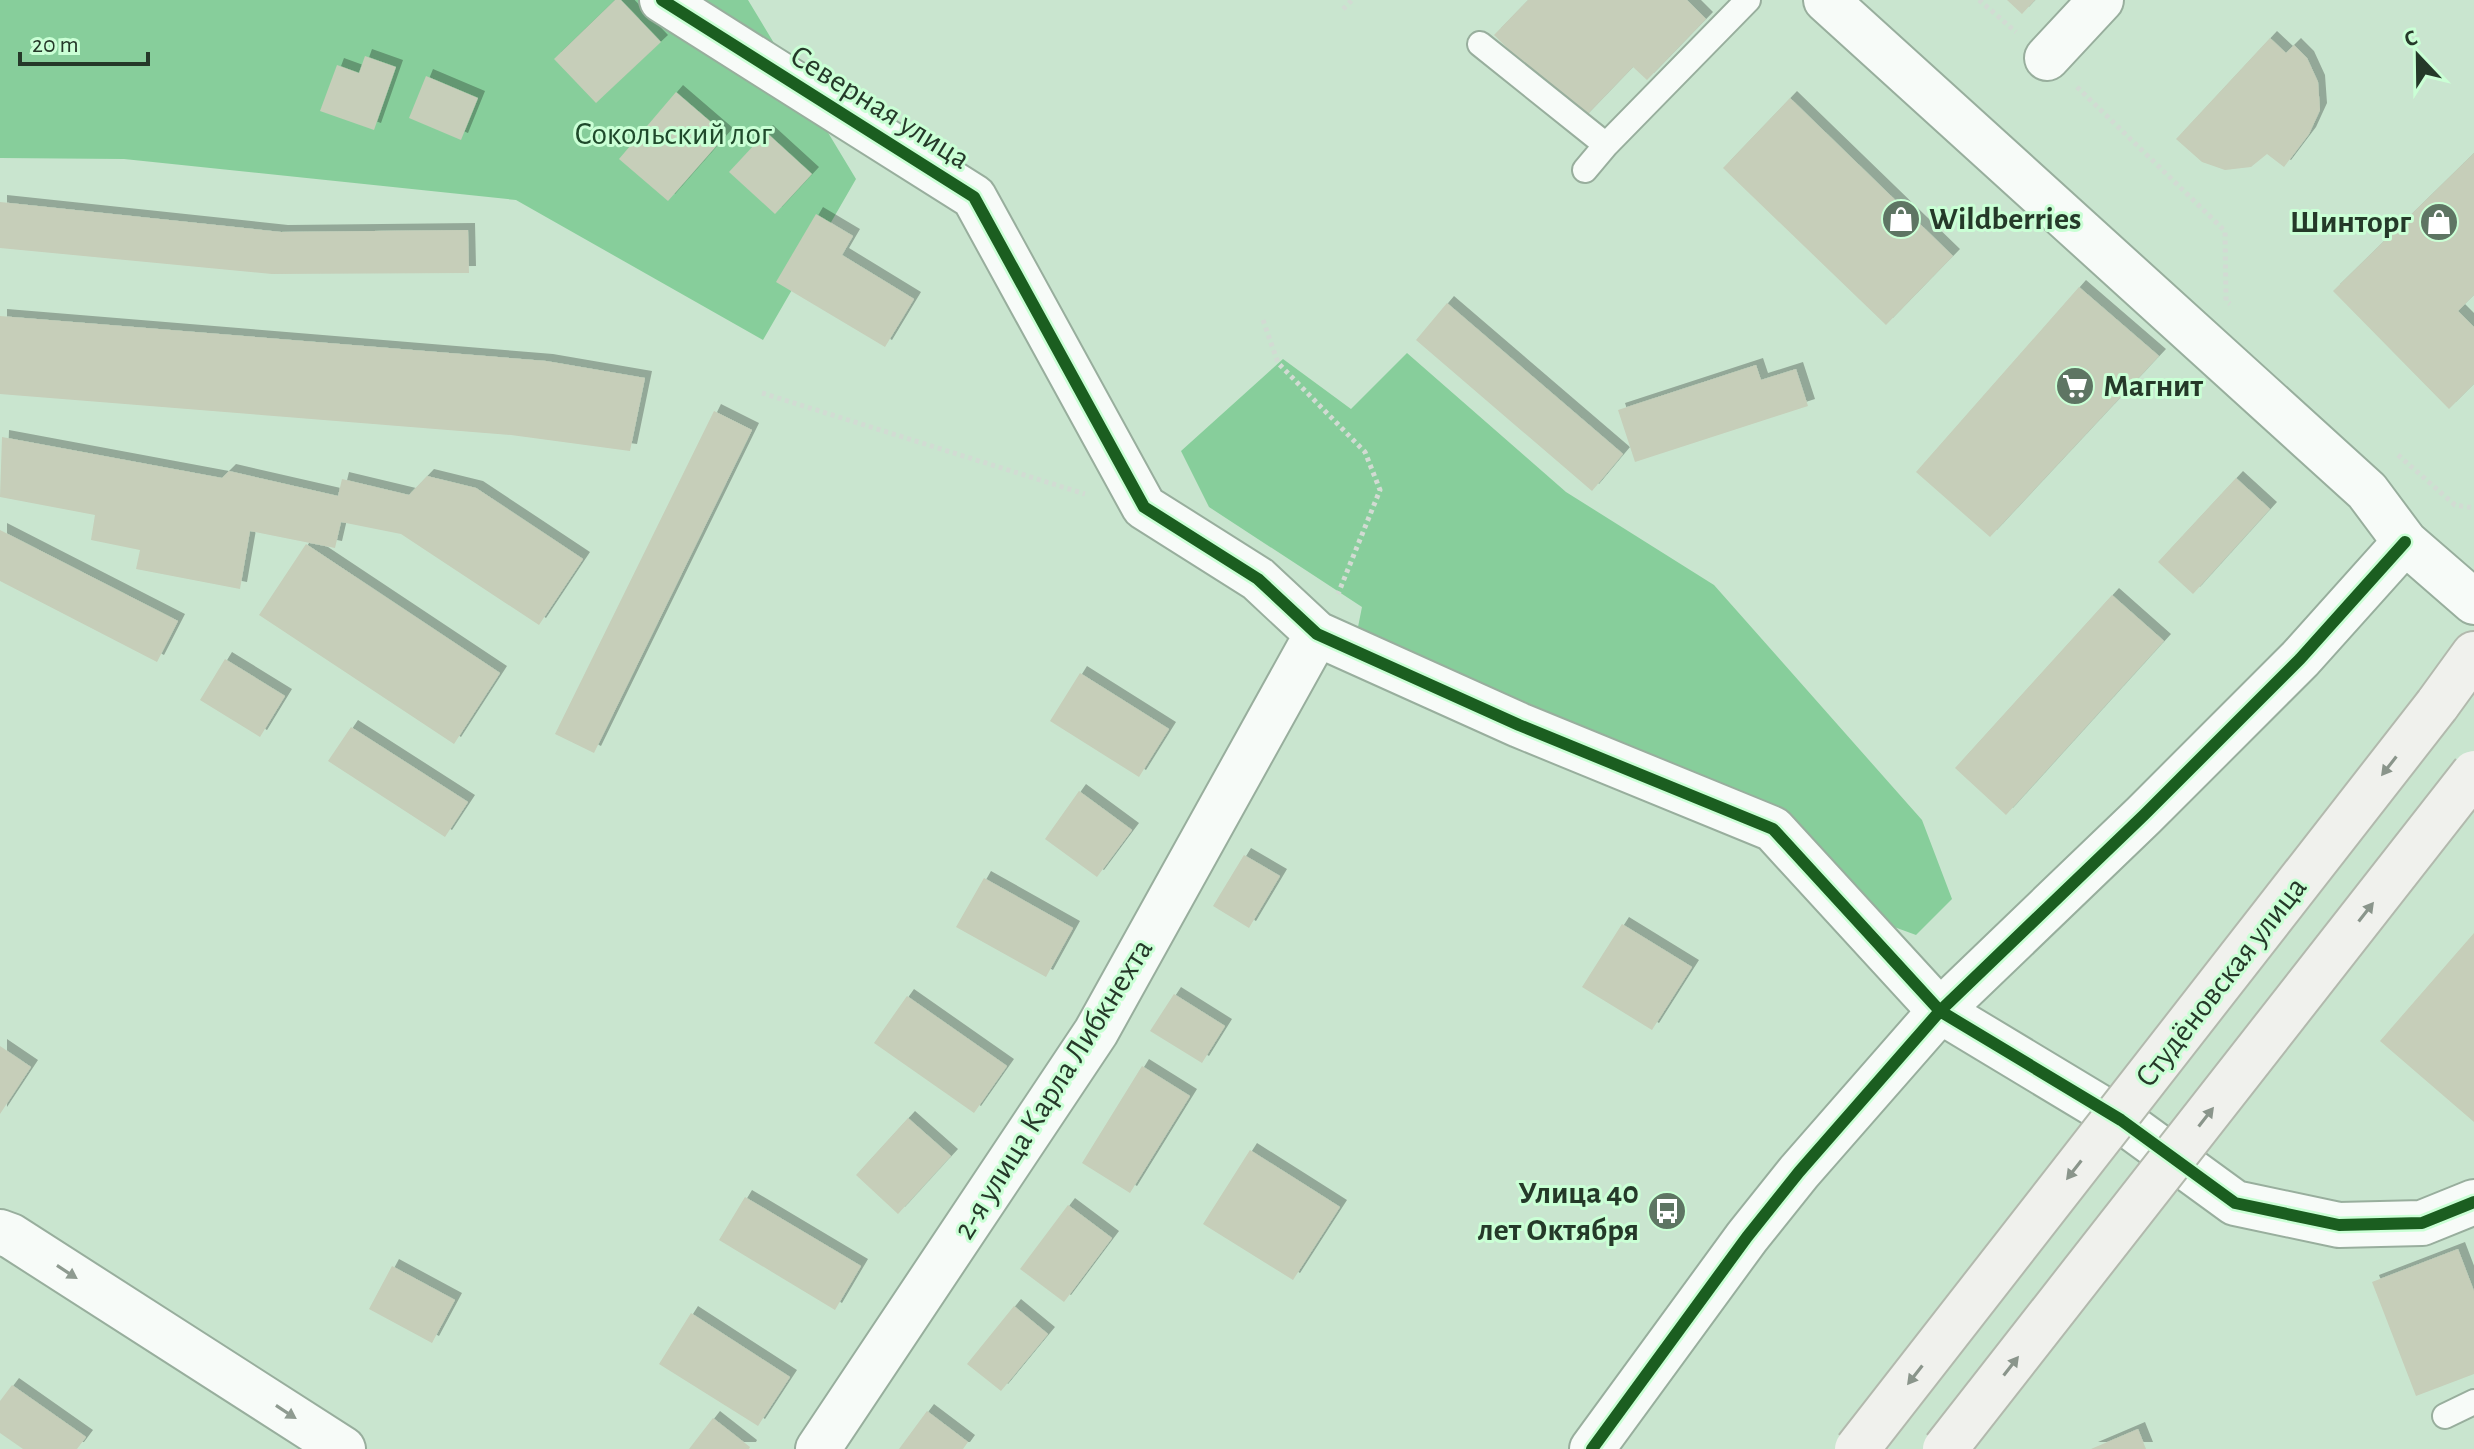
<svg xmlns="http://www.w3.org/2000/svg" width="2474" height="1449" font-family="'Alegreya Sans',sans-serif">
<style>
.forest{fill:#87ce9b}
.building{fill:#c6ceb9;filter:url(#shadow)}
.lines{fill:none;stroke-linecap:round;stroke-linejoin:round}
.service-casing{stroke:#98ae9d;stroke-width:28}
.minor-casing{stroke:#98ae9d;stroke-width:48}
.tertiary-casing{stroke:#98ae9d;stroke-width:48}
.primary-casing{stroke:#b2b9ad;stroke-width:48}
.path{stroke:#d2dbd3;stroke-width:5;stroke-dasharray:4 4;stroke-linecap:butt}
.service{stroke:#f7fbf8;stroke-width:24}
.minor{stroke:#f7fbf8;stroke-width:44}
.tertiary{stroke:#f7fbf8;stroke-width:44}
.primary{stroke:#f0f1ed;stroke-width:44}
.primary-bridge-casing{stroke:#b2b9ad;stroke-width:48;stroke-linecap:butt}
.primary-bridge{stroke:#f0f1ed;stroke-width:44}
.cycleway-casing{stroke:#caffd5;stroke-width:17}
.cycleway{stroke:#1b5e20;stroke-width:12}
.oneway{fill:#8a958b}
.oneway2{fill:#8e9a90}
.labels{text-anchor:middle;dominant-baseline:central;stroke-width:6;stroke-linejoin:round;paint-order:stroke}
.street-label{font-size:32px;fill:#253929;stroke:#caffd5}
.park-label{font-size:32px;fill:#1f492b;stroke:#caffd5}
.poi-label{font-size:32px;font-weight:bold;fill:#253929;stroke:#caffd5;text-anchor:start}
</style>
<defs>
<filter id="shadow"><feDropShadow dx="7" dy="-7" stdDeviation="0" flood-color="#0004"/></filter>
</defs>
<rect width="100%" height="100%" fill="#c9e5cf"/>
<path class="forest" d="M0 0H748L856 179 763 340 516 200 124 159 0 158Z
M1407 353 1566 492 1714 585 1922 820 1952 899 1916 935 1886 924 1780 814 1356 637 1362 607 1209 507 1181 451 1283 359 1351 409Z"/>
<path class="building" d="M615 0H621L661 42 596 103 554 59Z
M1528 0H1687L1706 19 1647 80 1633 67 1581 121 1494 35Z
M2007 0H2035L2022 14Z
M2270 38 2286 53 2294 45 2307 58 2318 82 2320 110 2309 134 2284 167 2267 154 2251 167 2225 170 2202 162 2176 139Z
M365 56 396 67 374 130 320 111 337 65 359 73Z
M426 76 478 98 461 140 409 118Z
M676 92 726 135 668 201 619 159Z
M1790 98 1953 256 1886 325 1723 168Z
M766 132 812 174 775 214 729 172Z
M2474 153V295L2458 311 2474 327V384L2449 409 2333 291Z
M0 202 281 232 468 230 469 273 272 274 0 248Z
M816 214 853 236 842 255 914 299 885 347 776 282Z
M2079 287 2159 356 1990 537 1916 472Z
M1447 303 1623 454 1592 491 1416 340Z
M0 316 546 361 645 378 630 451 511 435 0 394Z
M1756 365 1761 380 1796 369 1808 406 1635 462 1618 410Z
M714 411 752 430 594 753 555 734Z
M2 437 222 478 229 471 338 496 342 479 409 495 427 476 476 488 583 559 539 625 401 534 341 522 335 548 250 531 240 589 136 569 140 550 91 540 95 515 0 497Z
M2236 478 2270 509 2193 594 2158 562Z
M0 530 178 621 157 662 0 581Z
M306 544 500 673 454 744 259 615Z
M2112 595 2164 641 2006 815 1955 768Z
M225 659 285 696 260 737 200 700Z
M1080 673 1169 729 1139 777 1050 721Z
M351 727 468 802 445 837 328 761Z
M1079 791 1132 830 1097 877 1045 839Z
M1244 855 1280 876 1249 928 1213 906Z
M984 878 1073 928 1046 977 956 927Z
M1622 924 1692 967 1652 1030 1582 987Z
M2474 933V1122L2380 1041Z
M1174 994 1225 1026 1202 1063 1150 1031Z
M907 996 1007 1066 974 1113 874 1043Z
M0 1046 31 1067 0 1114Z
M1142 1066 1190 1096 1130 1193 1082 1163Z
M908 1118 951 1156 898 1214 856 1175Z
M1250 1150 1340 1207 1293 1280 1203 1224Z
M745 1197 861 1266 835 1310 719 1240Z
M1068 1205 1112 1238 1064 1302 1020 1269Z
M2458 1249 2474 1291V1374L2416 1396 2372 1282Z
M392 1266 455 1300 432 1343 369 1309Z
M1014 1306 1048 1334 1001 1391 967 1364Z
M691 1313 790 1377 758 1426 659 1364Z
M12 1385 86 1437 77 1449H23L0 1433V1401Z
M927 1411 968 1442 963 1449H899Z
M713 1418 750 1447 749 1449H689Z
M2138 1429 2146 1449H2091Z"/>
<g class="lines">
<defs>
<path id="service" d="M1480 44 1606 145 1748 0
M1585 170 1606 145
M2445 1416 2474 1402"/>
<path id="minor" d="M662 0 974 197 1144 507 1258 579 1317 634 1519 725 1773 829 1940 1011 2144 815 2300 659 2405 542
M2047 58 2101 0
M0 1232 11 1236 343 1449
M818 1449 1096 1032 1317 634"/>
<path id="tertiary" d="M1826 0 2367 491 2405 542 2474 602
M1592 1449 1747 1237 1799 1172 1940 1011 2121 1120 2235 1203 2339 1225 2422 1223 2474 1202"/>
<path id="primary" d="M2437 705 2474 654"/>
</defs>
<use href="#service" class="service-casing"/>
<use href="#minor" class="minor-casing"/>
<use href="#tertiary" class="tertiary-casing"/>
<use href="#primary" class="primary-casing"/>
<path class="path" d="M1979 0 2016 32
M1343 9 1352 0
M2077 87 2225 231 2226 301 2230 304
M1263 320 1278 363 1365 452 1380 490 1338 594
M762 393 1085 494
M2398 455 2455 505 2474 508"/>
<use href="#service" class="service"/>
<use href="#minor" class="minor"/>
<use href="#tertiary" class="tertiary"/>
<use href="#primary" class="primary"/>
<defs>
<path id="primary-bridge" d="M1857 1449 2437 705
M1945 1449 2474 773"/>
</defs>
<use href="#primary-bridge" class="primary-bridge-casing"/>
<use href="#primary-bridge" class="primary-bridge"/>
<defs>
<path id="cycleway" d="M662 0 974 197 1144 507 1258 579 1317 634 1519 725 1773 829 1940 1011 2121 1120 2235 1203 2339 1225 2422 1223 2474 1202
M1592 1449 1747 1237 1799 1172 1940 1011 2144 815 2300 659 2405 542"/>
</defs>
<use href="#cycleway" class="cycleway-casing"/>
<use href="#cycleway" class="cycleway"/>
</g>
<defs><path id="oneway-solid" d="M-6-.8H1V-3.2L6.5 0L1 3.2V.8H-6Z" transform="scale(2)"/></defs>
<g class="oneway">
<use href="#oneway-solid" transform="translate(2389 766) rotate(128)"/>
<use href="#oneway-solid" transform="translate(2366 912) rotate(-52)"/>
<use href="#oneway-solid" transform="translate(2206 1117) rotate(-52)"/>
<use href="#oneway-solid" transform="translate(2074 1170) rotate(128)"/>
<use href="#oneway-solid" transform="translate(2011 1366) rotate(-52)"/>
<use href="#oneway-solid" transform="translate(1915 1375) rotate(128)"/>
</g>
<g class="oneway2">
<use href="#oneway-solid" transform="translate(67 1272) rotate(33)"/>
<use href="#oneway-solid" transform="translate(286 1412) rotate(33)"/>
</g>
<defs>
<symbol id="shop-disc" viewBox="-11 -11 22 22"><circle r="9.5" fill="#5e7563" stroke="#caffd5"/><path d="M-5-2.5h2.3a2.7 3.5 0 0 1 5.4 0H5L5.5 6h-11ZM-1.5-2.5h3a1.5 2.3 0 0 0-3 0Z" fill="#fff"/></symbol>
<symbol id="supermarket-disc" viewBox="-11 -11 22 22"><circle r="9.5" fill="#5e7563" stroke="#caffd5"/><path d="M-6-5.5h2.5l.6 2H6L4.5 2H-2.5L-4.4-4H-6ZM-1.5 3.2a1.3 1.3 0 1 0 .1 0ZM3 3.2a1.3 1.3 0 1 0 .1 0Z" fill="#fff"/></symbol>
<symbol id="bus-disc" viewBox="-11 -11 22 22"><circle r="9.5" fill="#5e7563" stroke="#caffd5"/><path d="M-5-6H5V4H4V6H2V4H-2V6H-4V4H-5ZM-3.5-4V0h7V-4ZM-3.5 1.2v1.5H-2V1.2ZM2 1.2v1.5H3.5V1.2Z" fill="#fff"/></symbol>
</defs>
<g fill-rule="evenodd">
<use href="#shop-disc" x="1879" y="197" width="44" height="44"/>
<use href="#shop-disc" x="2417" y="200" width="44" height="44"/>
<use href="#supermarket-disc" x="2053" y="364" width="44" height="44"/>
<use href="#bus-disc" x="1645" y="1189" width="44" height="44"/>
</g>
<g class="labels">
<g class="street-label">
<text transform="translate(880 107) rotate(32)">Северная улица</text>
<text transform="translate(2221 982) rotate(-52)">Студёновская улица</text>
<text transform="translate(1053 1089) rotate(-58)">2-я улица Карла Либкнехта</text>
</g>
<g class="park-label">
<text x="673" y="134">Сокольский лог</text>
</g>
<g class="poi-label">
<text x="1929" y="219">Wildberries</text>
<text x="2411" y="222" text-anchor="end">Шинторг</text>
<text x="2103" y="386">Магнит</text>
<text x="1639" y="1193" text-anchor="end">Улица 40<tspan x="1639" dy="37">лет Октября</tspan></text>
</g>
</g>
<g transform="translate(2418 56) rotate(338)" stroke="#caffd5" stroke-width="6" paint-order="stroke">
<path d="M0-6L14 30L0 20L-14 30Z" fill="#253929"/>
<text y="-12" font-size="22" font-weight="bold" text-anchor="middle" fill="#253929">С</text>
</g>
<path d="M20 52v12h128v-12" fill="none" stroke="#253929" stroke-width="4"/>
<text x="32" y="52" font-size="24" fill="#253929" stroke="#caffd5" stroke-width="6" paint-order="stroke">20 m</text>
</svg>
